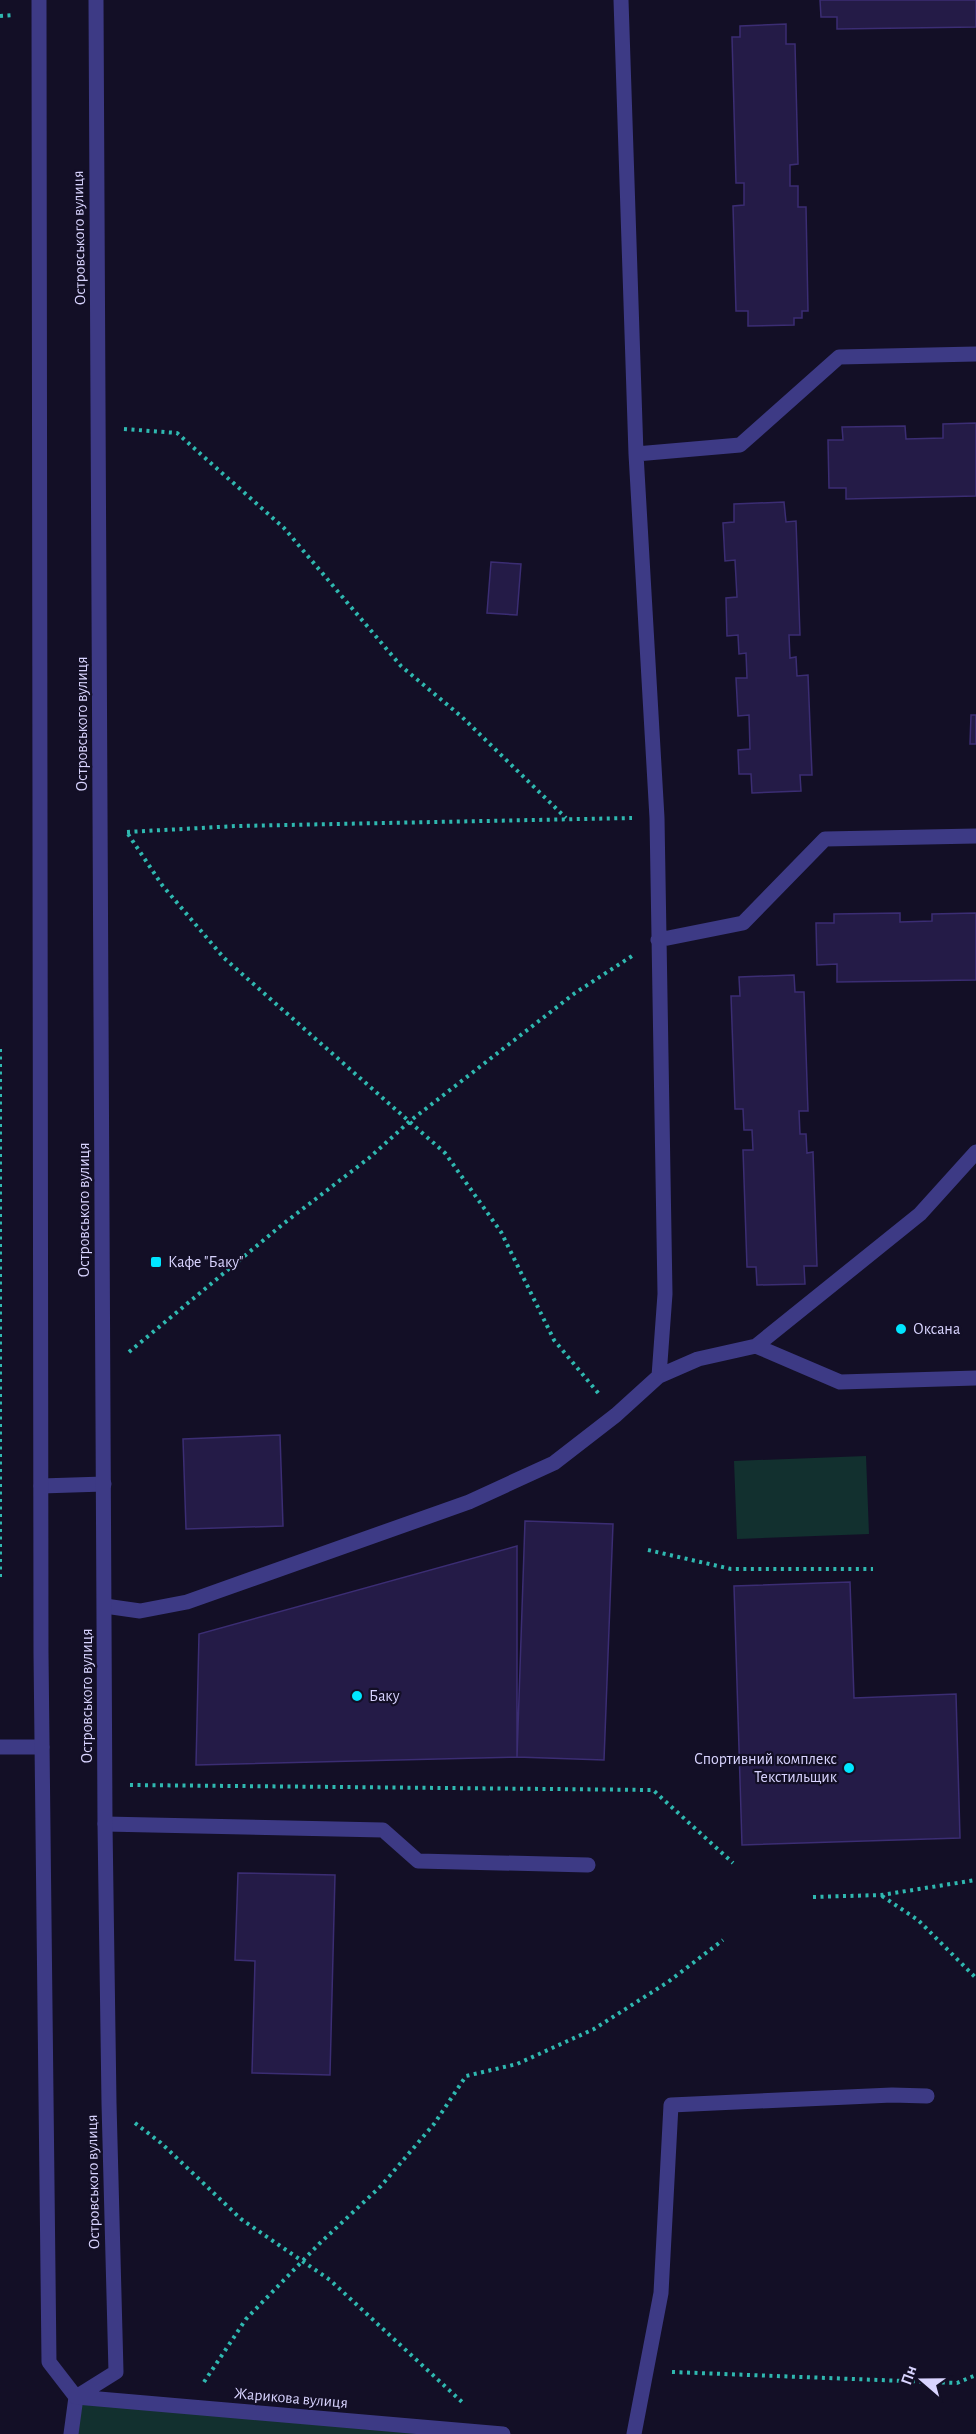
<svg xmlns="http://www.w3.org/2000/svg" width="976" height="2434" font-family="'Alegreya Sans',sans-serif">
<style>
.green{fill:#12302f}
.building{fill:#241b47;stroke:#3b2d73;stroke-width:1.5}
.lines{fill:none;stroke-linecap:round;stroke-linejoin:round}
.path{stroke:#2fb8b0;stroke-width:4;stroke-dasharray:3 4.5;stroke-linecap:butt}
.service{stroke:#3d3a85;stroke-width:15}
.minor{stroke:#3d3a85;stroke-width:15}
.tertiary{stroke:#3d3a85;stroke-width:15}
.poi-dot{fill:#00e5ff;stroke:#130f26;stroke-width:2}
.labels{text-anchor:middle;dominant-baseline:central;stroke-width:4.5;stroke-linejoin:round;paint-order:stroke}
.street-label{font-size:16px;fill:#d9d4ff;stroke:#130f26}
.poi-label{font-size:16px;fill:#d9d4ff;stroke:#130f26;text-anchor:start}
</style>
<rect width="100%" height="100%" fill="#130f26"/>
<path class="green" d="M866 1456 869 1534 737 1539 734 1461Z
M76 2397 503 2434H71Z"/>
<path class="building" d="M820 0H976V27L837 29V17H821Z
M786 24V44H795L798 164 790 165V186H798V207H806L808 311H802V318H794V325L748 326V311H736L733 206 744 205V183H736L732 37H740V26Z
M976 423V496L846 499V488H829L828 440H843L842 427 905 426 906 439 943 438V424Z
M784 502 786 522 796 521 800 635H789L790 658 796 657 797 676 808 675 812 775H800L801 791 752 793 751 774H739L738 750 750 749 749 715 738 716 736 678H747L746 653 739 654 738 635 727 636 726 598 737 597 735 560 725 561 723 523 734 522V504Z
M491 562 521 564 517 615 487 613Z
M971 715H976V744H970Z
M900 913V922L932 921V914L976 913V980L837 982V964L817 965 816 923H834V914Z
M794 975 795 992H804L808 1111H799L800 1134H806L807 1153 813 1152 817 1266H804L805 1284 757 1285 756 1267H747L743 1150H753L752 1130H744L743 1109H735L731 996H740L739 977Z
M280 1435 283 1526 186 1529 183 1439Z
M525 1521 613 1524 604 1760 517 1757Z
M517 1546V1757L196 1765 199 1634Z
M850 1582 854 1698 956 1694 960 1838 742 1845 734 1586Z
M238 1873 335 1875 330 2075 252 2073 255 1961 235 1960Z"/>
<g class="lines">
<path class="path" d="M0 16 14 15
M124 429 177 433 284 528 401 666 462 717 566 818
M127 832 237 826 632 818
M128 834 162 885 224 958 445 1153 501 1232 554 1340 599 1394
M0 1049V1579
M129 1352 283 1224 369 1158 410 1121 575 993 632 956
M648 1550 731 1569H873
M130 1785 653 1790 733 1863
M882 1896 918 1920 976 1978
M813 1897 881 1895 976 1880
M135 2123 161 2143 241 2219 330 2280 462 2402
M672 2372 957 2383 976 2375
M204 2382 246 2319 319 2244 381 2186 434 2124 466 2076 517 2064 594 2029 668 1982 723 1940"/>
<path class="service" d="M621 0 636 454 657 818 665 1294 659 1376
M636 454 740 445 839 357 976 354
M658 940 743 923 825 839 976 836
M756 1346 920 1214 976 1152
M41 1486 104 1484
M105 1606 140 1611 187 1602 469 1502 554 1463 616 1415 659 1376 698 1359 756 1346 840 1382 976 1378
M105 1824 383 1830 418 1861 588 1865
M71 2434 76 2397
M634 2434 661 2293 671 2105 892 2095 927 2096"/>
<path class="minor" d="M0 1747H42"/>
<path class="tertiary" d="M39 0 41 1653 49 2362 76 2397
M76 2397 116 2372 109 2103 105 1824 96 0
M76 2397 503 2434"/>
</g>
<g class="poi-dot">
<rect x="150" y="1256" width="12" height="12" rx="3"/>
<circle cx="901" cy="1329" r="6"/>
<circle cx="357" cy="1696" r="6"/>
<circle cx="849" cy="1768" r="6"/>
</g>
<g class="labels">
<g class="street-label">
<text transform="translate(79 238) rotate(-91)">Островського вулиця</text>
<text transform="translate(82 724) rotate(-90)">Островського вулиця</text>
<text transform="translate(84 1210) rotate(-90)">Островського вулиця</text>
<text transform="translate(87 1696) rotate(-90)">Островського вулиця</text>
<text transform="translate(93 2182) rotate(-91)">Островського вулиця</text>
<text transform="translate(291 2398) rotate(5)">Жарикова вулиця</text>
</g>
<g class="poi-label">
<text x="168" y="1262">Кафе "Баку"</text>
<text x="913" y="1329">Оксана</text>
<text x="369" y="1696">Баку</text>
<text x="837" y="1759" text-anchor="end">Спортивний комплекс<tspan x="837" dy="18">Текстильщик</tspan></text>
</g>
</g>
<g transform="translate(922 2380) rotate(290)" stroke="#130f26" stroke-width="4.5" paint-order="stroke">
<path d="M0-4.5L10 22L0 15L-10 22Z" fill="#d9d4ff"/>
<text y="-9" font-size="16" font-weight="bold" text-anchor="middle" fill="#d9d4ff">Пн</text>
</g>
</svg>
